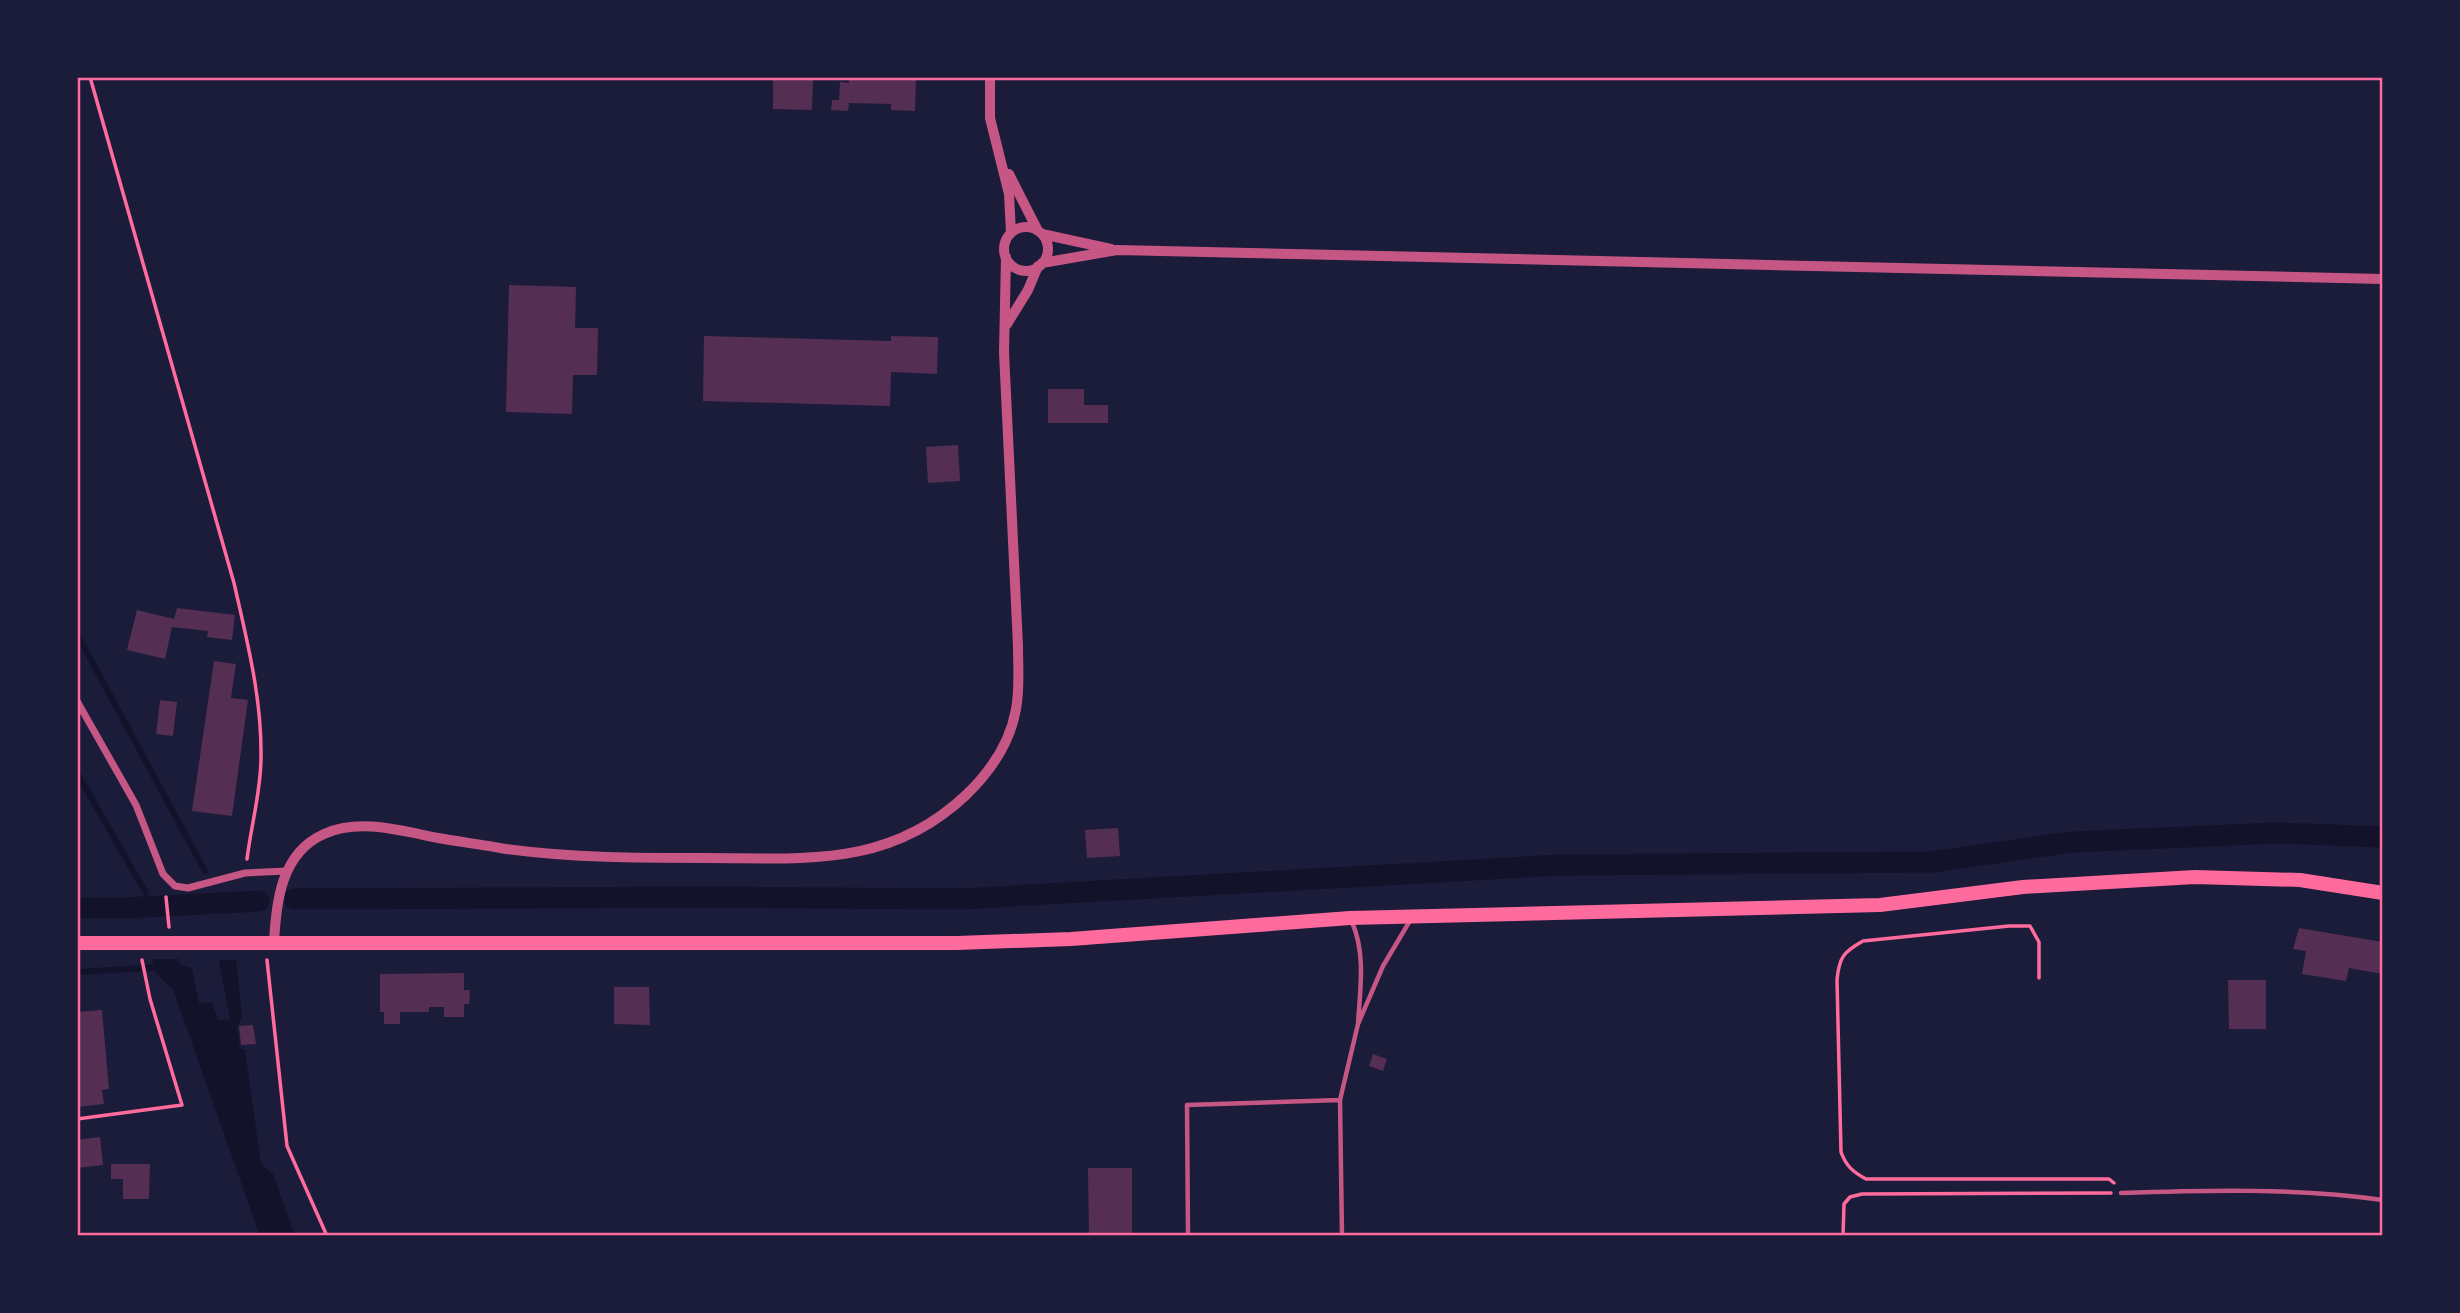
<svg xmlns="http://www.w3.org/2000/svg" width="2460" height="1313" font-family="Ubuntu,sans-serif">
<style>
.water{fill:#12122b}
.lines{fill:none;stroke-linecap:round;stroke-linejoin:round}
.stream{stroke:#12122b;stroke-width:6}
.canal{stroke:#12122b;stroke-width:21}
.building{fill:#542f53}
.path{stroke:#ff6b9d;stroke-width:3.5}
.service{stroke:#c65784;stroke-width:4.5}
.minor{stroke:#c65784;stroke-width:7}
.tertiary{stroke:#c65784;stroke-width:10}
.primary{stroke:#ff6b9d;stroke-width:14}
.neatline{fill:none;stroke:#ff6b9d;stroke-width:2.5}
</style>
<rect width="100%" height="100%" fill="#1b1b3a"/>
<path class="water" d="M152 959H179L181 965 192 968 199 1003 212 1002 218 1021 230 1019 219 960H236L242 1018 237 1027 240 1049 245 1050 261 1164 273 1174 295 1236H260L173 989 157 975Z"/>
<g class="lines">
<path class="stream" d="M77 634 205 871
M77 773 146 893
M77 972 162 967"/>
<path class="canal" d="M294 899 711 897 960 899 1560 865 1932 862 2072 842 2277 833 2383 837
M77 908H124L259 901"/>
</g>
<path class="building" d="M891 77 916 78 915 111 891 110V104L849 103 848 111 831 110 832 100H839L840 82 849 83V78Z
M773 79H813L812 110 773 109Z
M509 285 576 287 575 328H598L597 375H573L572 414 506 412Z
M704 336 891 341V336L938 337 937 374 891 372 890 406 703 401Z
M1048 389H1084V405H1108V423H1048Z
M958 445 960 481 928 483 926 447Z
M177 608 235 615 232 640 207 637 208 631 172 627 165 659 127 650 137 610 174 619Z
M214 661 236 664 231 698 248 700 232 816 192 811Z
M160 700 177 702 173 736 156 734Z
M1118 828 1120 856 1087 858 1085 830Z
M2299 928 2383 942V974L2349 968 2346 981 2302 974 2306 951 2293 949Z
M464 973V990H470L469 1004H464V1017H444V1007H429V1012H400V1024H384V1012H380V974Z
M2228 980H2266V1029H2229Z
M614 987H649L650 1025 614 1024Z
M102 1010 109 1089 102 1090 104 1104 77 1107V1012Z
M253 1025 256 1044 241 1045 239 1026Z
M1373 1054 1387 1059 1383 1071 1369 1066Z
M100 1137 103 1165 77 1168V1140Z
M111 1164H150L149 1199H123V1179H111Z
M1088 1168H1132V1236H1089Z"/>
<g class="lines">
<path class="path" d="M90 77 234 583C247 641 262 698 261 758 261 791 251 826 247 859
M166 897 169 927
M267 960 287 1146 327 1236
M2039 978V942L2030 926H2009L1863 941C1843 952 1839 958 1837 980L1841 1152C1846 1166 1853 1172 1866 1179H2109L2114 1183
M77 1119 182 1105 150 999 142 960
M1843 1236 1844 1204 1850 1197 1862 1194 2111 1193"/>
<path class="service" d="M1352 922C1366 954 1360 990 1358 1024L1383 966 1411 919
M2121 1193C2209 1190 2296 1188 2383 1200
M1188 1236 1187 1105 1340 1100
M1342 1236 1340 1100 1358 1024"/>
<path class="minor" d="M77 701 136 805 163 874 175 886 188 888 245 873 287 871"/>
<path class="tertiary" d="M990 77V118L1009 194 1011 233
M1009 174 1038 231
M1004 249a22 22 0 1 1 44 0a22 22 0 1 1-44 0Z
M1042 234 1111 249
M1042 263 1117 250 2383 279
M1007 324 1028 290 1038 266
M274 943C276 902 281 853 324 834 360 818 401 831 438 838 461 842 484 845 506 849 573 858 640 858 707 858 805 858 889 868 966 795 990 772 1010 743 1016 709 1020 689 1018 667 1018 646L1004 352 1006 257"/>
<path class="primary" d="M77 943H957L1071 939 1350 918 1880 905 2023 887 2195 877 2300 880 2383 893"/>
</g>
<rect width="2460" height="1313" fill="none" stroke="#1b1b3a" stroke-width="158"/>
<rect x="79" y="79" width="2302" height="1155" class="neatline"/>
</svg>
